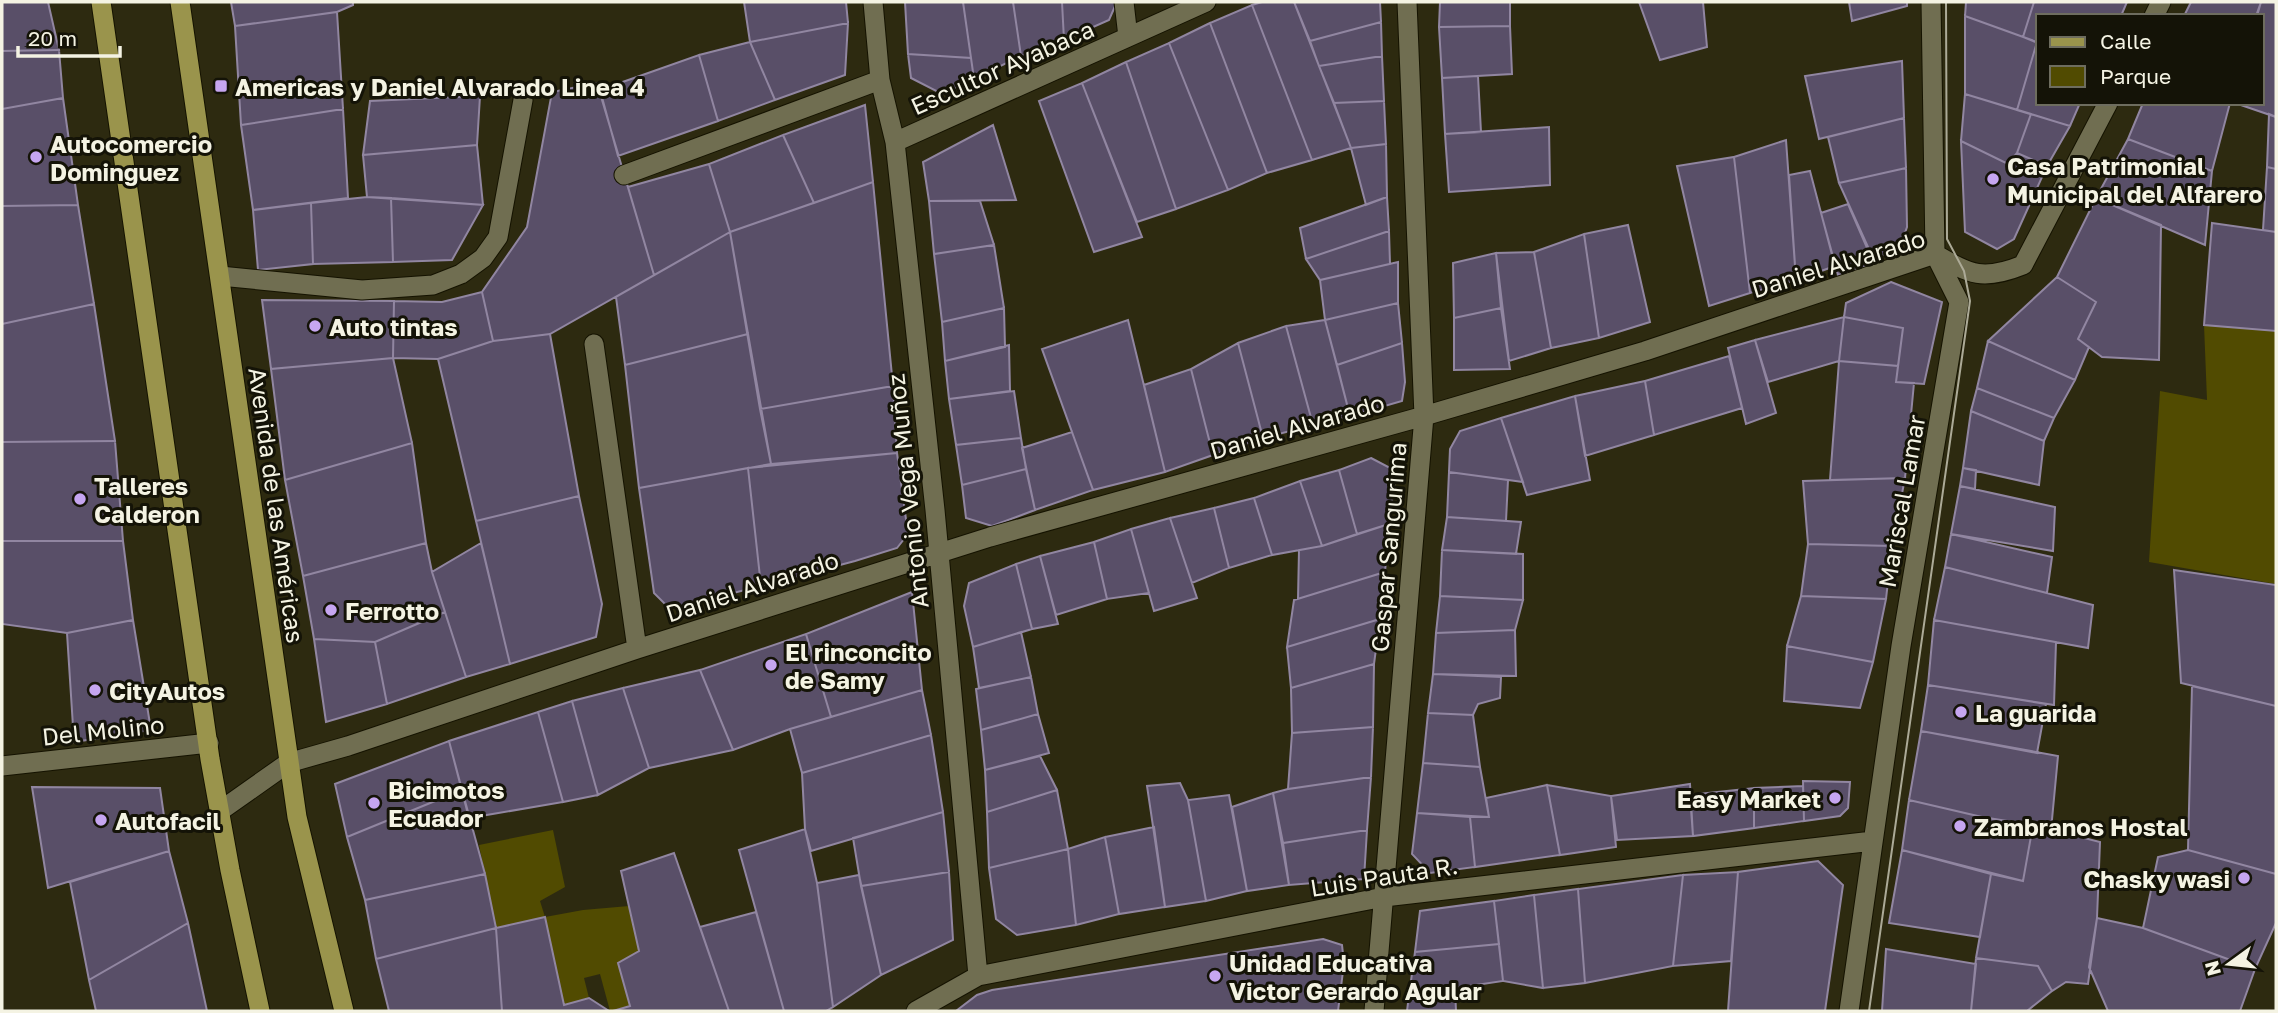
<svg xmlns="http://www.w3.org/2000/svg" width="2278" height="1013" font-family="'Golos Text',sans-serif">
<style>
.green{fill:#514b01}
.building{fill:#594f68;stroke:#9186a1;stroke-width:2}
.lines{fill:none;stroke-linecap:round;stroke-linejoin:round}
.minor-casing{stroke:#151300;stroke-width:21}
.primary-casing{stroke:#151300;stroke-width:21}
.minor{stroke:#706e51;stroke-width:19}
.primary{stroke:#9a944c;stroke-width:19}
.tram{stroke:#acaa97;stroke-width:2}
.poi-dot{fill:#c6a6f0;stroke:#141307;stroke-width:2.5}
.labels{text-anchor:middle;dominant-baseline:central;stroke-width:6;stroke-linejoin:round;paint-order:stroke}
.street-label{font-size:24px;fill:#f4f3e3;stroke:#141307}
.poi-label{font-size:24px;font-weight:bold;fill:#f4f3e3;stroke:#141307;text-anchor:start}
</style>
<rect width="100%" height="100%" fill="#2d2a10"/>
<path class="green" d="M2204 325 2276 331V584L2149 562 2160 391 2207 400Z
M553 830 565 887 540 901 545 917 583 910 629 906 639 951 618 963 630 1006 610 1011 600 974 584 978 589 998 564 1005 544 917 496 928 479 845Z"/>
<path class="building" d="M2 2H48L59 50 2 51Z
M231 2H353V5L337 12 235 26Z
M744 2H846L848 23 750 42Z
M905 2H963L971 58 908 54Z
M963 2H1013L1021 56 974 79Z
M1013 2H1062L1064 40 1021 56Z
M1062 2H1116V4L1109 20 1064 40Z
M1262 2H1294L1351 148 1312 160 1252 5Z
M1294 2H1380L1381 22 1310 41Z
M1440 2H1510V26L1439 27Z
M1639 2H1703L1707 47 1660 60Z
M1849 2H1907V6L1852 21Z
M1966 2H2034L2023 37 1965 16Z
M2034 2H2127L2121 16H2038V43L2023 37Z
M2191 2H2261L2256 16H2184Z
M2261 2H2276V117L2235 103H2262V16H2257Z
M1252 5 1312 160 1267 173 1210 23Z
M337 12 343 109 241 125 235 26Z
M1965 16 2037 42 2017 110 1965 94Z
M1381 22 1382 56 1319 66 1310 41Z
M848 23 845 75 775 100 750 42Z
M1210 23 1267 173 1228 190 1169 43Z
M1510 26 1512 74 1442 78 1439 27Z
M750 42 775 100 718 121 699 55Z
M2037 42 2038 103H2080L2070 126 2017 110Z
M1169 43 1228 190 1176 209 1126 62Z
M59 50 63 98 2 109V51Z
M908 54 971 58 974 79 942 94 911 78Z
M699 55 718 121 618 156 600 90Z
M1382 56 1384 101 1334 103 1319 66Z
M1902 61 1904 118 1819 139 1805 76Z
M1126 62 1176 209 1137 222 1082 83Z
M1478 76 1481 132 1445 134 1442 78Z
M597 83 654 275 550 334 493 341 482 292 527 227 552 92Z
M1082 83 1142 237 1094 252 1039 101Z
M1965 94 2031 114 2017 153 2008 164 1961 141Z
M480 96 477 145 363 155 370 101Z
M63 98 78 205 2 206V109Z
M1384 101 1386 144 1351 148 1334 103Z
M2143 103H2230L2212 171 2128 139Z
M865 105 873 182 814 203 783 135Z
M343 109 348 198 253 210 241 125Z
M2031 114 2070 126 2047 166 2017 153Z
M2269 114 2276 117V169L2267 167Z
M1904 118 1906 168 1839 183 1828 137Z
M993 125 1016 200 929 201 923 162Z
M1549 127 1550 185 1449 192 1445 134Z
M783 135 814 203 730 232 709 164Z
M2128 139 2212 171 2205 245 2096 198Z
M1786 140 1796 280 1750 293 1734 157Z
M1961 141 2008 164 2017 153 2047 166 2014 239 1997 249 1965 232Z
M1386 144 1387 197 1366 205 1351 148Z
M477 145 483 205 367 197 363 155Z
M1734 157 1750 293 1709 306 1677 166Z
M709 164 730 232 654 275 628 187Z
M2267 167 2276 169V232L2263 230Z
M1906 168 1907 227 1899 250 1873 258 1839 183Z
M1810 171 1835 266 1796 280 1789 175Z
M873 182 893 386 760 409 730 232Z
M367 197 391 198 393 262 313 264 311 203Z
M1387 197 1389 231 1306 259 1300 228Z
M391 198 483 205 452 260 393 262Z
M2096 198 2161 225 2159 360 2102 357 2078 339 2096 302 2057 277Z
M929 201H980L994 245 934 254Z
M311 203 313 264 258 270 253 210Z
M1848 204 1874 264 1838 275 1821 213Z
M78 205 94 304 2 324V206Z
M2212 223 2276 232V331L2204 325Z
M1628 225 1650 322 1599 338 1584 234Z
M1389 231 1390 264 1320 280 1306 259Z
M730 232 748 334 625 365 616 297Z
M1584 234 1599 338 1551 348 1534 252Z
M994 245 1004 308 942 322 934 254Z
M1534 252 1551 348 1509 361 1496 253Z
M1496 253 1501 308 1454 318 1453 263Z
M1398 262V303L1325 320 1320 280Z
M2057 277 2096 302 2078 339 2089 347 2075 380 1988 341Z
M1891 282 1942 302 1924 384 1896 382 1903 328 1844 317 1846 303Z
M482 292 493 341 438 359 393 358 394 301 442 302Z
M262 300 394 301 393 358 271 369Z
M1398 303 1402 343 1337 365 1325 320Z
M94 304 115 441 2 442V324Z
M1004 308 1005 347 945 361 942 322Z
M1501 308 1510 369 1454 370V318Z
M1844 317 1903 328 1898 366 1839 361Z
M1844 317 1839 361 1768 382 1755 340Z
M1128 320 1165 472 1093 490 1042 349Z
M1325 320 1350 416 1313 425 1286 326Z
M1286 326 1313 425 1263 438 1238 343Z
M550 334 579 496 476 521 438 359 493 341Z
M748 334 771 464 639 488 625 365Z
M1755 340 1776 413 1746 424 1728 348Z
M1988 341 2075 380 2054 418 1977 388Z
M1238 343 1263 438 1213 455 1191 369Z
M1402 343 1405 382 1402 401 1350 416 1337 365Z
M1009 345 1010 391 949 399 945 361Z
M1729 356 1742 408 1654 435 1645 381Z
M393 358 412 443 285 480 271 369Z
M1839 361 1898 366 1896 382 1914 383 1905 478 1830 480Z
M1191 369 1213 455 1165 472 1144 385Z
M1645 381 1654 435 1585 456 1575 396Z
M893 386 897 453 771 464 760 409Z
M1977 388 2054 418 2044 441 1971 411Z
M1014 391 1021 438 956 445 949 399Z
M1575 396 1590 480 1527 495 1501 418Z
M1971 411 2044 441 2039 485 1963 468Z
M1501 418 1523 482 1449 472 1450 449 1460 431Z
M1072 432 1093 490 1035 510 1022 448Z
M1021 438 1026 469 962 485 956 445Z
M115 441 123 541H2V442Z
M412 443 426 543 303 576 285 480Z
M897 453 908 534 897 548 855 561 761 586 748 468Z
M1371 458 1396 471 1389 524 1357 534 1339 470Z
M748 468 761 586 670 609 654 593 639 488Z
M1963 468 1976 470 1975 489 1960 486Z
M1026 469 1035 510 992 526 966 518 962 485Z
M1339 470 1357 534 1322 546 1300 481Z
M1449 472 1508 480 1506 521 1447 517Z
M1905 478 1892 546 1808 544 1803 481Z
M1300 481 1322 546 1272 555 1254 498Z
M1960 486 2055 507 2053 551 1951 534Z
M579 496 602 604 596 637 510 664 476 521Z
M1254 498 1272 555 1229 568 1214 508Z
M1214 508 1229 568 1192 583 1170 518Z
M1447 517 1521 522 1516 554 1442 550Z
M1170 518 1197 598 1154 611 1131 529Z
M1389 524 1385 572 1298 599 1299 550 1322 546Z
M1131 529 1149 593 1107 599 1094 542Z
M1951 534 2052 557 2047 593 1945 567Z
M2 541H123L133 620 67 633 2 624Z
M1094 542 1107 599 1056 615 1040 556Z
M426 543 432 572 445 612 375 642 314 639 303 576Z
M481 543 510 664 466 677 432 572Z
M1808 544 1892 546 1886 599 1801 596Z
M1442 550 1523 554V600L1440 596Z
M1040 556 1058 624 1032 629 1016 564Z
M1016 564 1032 629 973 647 964 606 969 583Z
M1945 567 2093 605 2088 648 1934 620Z
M2174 570 2276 585V706L2181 683Z
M1385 572 1380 619 1287 647 1294 600Z
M912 592 922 690 831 717 806 634Z
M1440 596 1523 600 1515 630 1436 633Z
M1801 596 1886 599 1873 662 1787 646Z
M445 612 466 677 387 704 375 642Z
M1380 619 1374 664 1291 688 1287 647Z
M133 620 151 730 74 742 67 633Z
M1934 620 2056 642 2054 705 1928 685Z
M1515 630 1516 676 1433 674 1436 633Z
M1021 632 1031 677 979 688 973 647Z
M806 634 831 717 790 729 733 750 700 670Z
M314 639 375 642 387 704 326 722Z
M1787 646 1873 662 1860 708 1784 701Z
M1374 664 1373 727 1292 733 1291 688Z
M700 670 733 750 649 768 623 688Z
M1433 674 1501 677 1500 698 1478 704 1473 715 1428 713Z
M1031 677 1038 714 981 730 976 689Z
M1928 685 2046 704 2037 753 1921 731Z
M2192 686 2276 706V874L2188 850Z
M623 688 649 768 598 795 572 701Z
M922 690 931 735 802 773 790 729Z
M572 701 598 795 563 802 538 712Z
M538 712 563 802 469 818 449 741Z
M1428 713 1473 715 1480 767 1423 763Z
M1038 714 1049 753 985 770 981 730Z
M1373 727 1371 777 1288 789 1292 733Z
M1921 731 2058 756 2051 830 1982 817 1909 800Z
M931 735 943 812 811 851 805 829 802 773Z
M449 741 462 790 347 837 335 784Z
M1040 756 1057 790 987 812 985 770Z
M1423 763 1480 767 1489 817 1417 813Z
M1371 777 1367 830 1283 843 1273 793 1288 789Z
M1803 781 1850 782 1848 808 1840 816 1804 821Z
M1180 783 1188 800 1206 901 1165 907 1147 786Z
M1690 784 1693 836 1617 840 1611 796Z
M1547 785 1560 855 1475 867 1470 817H1489L1486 798Z
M1547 785 1611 796 1616 847 1560 855Z
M1803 786 1804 821 1754 828V788Z
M32 787 160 788 169 851 48 888Z
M1754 788V828L1693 836 1690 795Z
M462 790 485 874 365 900 347 837Z
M1057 790 1068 849 989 868 987 812Z
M1273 793 1289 885 1247 891 1232 807Z
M1229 795 1247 891 1206 901 1188 800Z
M1909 800 1982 817 2033 825 2023 881 1902 850Z
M943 812 949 872 861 886 853 838Z
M1417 813 1470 817 1475 867 1430 873 1412 854Z
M2033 825 2100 842 2097 918 2088 984 2066 982 2052 991 2038 966 1976 958 1991 874 2023 881Z
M1154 827 1165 907 1119 914 1105 837Z
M805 829 817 883 833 1007 826 1011H784L739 850Z
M1367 830 1364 879 1289 885 1283 843Z
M1105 837 1119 914 1076 925 1068 849Z
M1068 849 1076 925 1017 935 996 919 989 868Z
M1902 850 1991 874 1980 937 1889 923Z
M2188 850 2276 874V923L2255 969 2143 928 2158 857Z
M169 851 188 923 89 980 70 882Z
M674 853 729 1011H613L630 1006 618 963 639 951 621 871Z
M1818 861 1843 885 1825 1011H1728L1738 872Z
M949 872 953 940 881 975 861 886Z
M1738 872 1731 961 1673 966 1683 875Z
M485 874 496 928 376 959 365 900Z
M859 875 881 975 833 1007 817 883Z
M1683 875 1673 966 1585 983 1578 889Z
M1578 889 1585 983 1543 988 1534 895Z
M1534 895 1543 988 1503 981 1494 901Z
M1494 901 1499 944 1415 952 1420 911Z
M756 912 784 1011H729L700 927Z
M545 917 564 1005 589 998 609 1011H502L496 928Z
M2097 918 2143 928 2255 969 2240 1011H2108L2089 967Z
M188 923 207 1011H96L89 980Z
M496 928 502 1011H389L376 959Z
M1323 939 1342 945 1344 963 1338 1011H956L977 995 992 990Z
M1499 944 1503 981 1409 995 1415 952Z
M1886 949 1976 964 1971 1011H1882Z
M1976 958 2038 966 2052 991 2027 1011H1971Z
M1455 988 1456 1011H1407L1409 995Z"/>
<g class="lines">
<defs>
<path id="minor" d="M873 2 880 80 895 142 935 510 978 976
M1124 2 1128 37
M2154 16 2161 2
M895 142 1206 2
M624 175 880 80
M220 276 362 290 433 285 461 274 483 258 498 237 523 100
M594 344 637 649
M2 766 209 743
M220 811 288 763 348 746 637 649 990 537 1424 416 1645 351 1935 254C1971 275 1983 281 2023 265L2108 103
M916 1011 978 976 1384 897 1873 841
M1374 1011 1424 416 1407 2
M1849 1011 1901 646 1959 302 1935 254 1931 2"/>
<path id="primary" d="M101 2 210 759 230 870 260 1011
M180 2 297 817 344 1011"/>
</defs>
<use href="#minor" class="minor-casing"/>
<use href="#primary" class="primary-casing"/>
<use href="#minor" class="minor"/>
<use href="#primary" class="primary"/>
<path class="tram" d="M1869 1011 1970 301 1964 271 1947 239 1946 2"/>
</g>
<g class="poi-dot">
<rect x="214" y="79" width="14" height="14" rx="3.5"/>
<circle cx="36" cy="157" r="7"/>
<circle cx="1993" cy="179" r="7"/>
<circle cx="315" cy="326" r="7"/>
<circle cx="80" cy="499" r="7"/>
<circle cx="331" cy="610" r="7"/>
<circle cx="771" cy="665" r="7"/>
<circle cx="95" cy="690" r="7"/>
<circle cx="1961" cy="712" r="7"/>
<circle cx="1835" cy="798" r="7"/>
<circle cx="374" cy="803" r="7"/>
<circle cx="101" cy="820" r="7"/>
<circle cx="1960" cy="826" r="7"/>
<circle cx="2244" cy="878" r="7"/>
<circle cx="1215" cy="976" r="7"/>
</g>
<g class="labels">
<g class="street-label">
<text transform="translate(1002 67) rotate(-24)">Escultor Ayabaca</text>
<text transform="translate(1838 263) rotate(-17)">Daniel Alvarado</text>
<text transform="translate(1297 426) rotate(-16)">Daniel Alvarado</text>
<text transform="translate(907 491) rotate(-96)">Antonio Vega Muñoz</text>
<text transform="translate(1901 501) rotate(-80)">Mariscal Lamar</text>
<text transform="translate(277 505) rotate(82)">Avenida de las Américas</text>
<text transform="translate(1388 547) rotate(-85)">Gaspar Sangurima</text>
<text transform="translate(752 586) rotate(-18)">Daniel Alvarado</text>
<text transform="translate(103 730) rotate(-6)">Del Molino</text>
<text transform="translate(1384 876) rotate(-9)">Luis Pauta R.</text>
</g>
<g class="poi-label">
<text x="235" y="86">Americas y Daniel Alvarado Linea 4</text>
<text x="50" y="143">Autocomercio<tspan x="50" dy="28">Dominguez</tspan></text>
<text x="2007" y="165">Casa Patrimonial<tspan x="2007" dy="28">Municipal del Alfarero</tspan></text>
<text x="329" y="326">Auto tintas</text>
<text x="94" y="485">Talleres<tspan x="94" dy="28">Calderon</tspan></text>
<text x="345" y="610">Ferrotto</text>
<text x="785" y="651">El rinconcito<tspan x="785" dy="28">de Samy</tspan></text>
<text x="109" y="690">CityAutos</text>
<text x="1975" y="712">La guarida</text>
<text x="388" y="789">Bicimotos<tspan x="388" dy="28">Ecuador</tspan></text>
<text x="1821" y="798" text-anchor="end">Easy Market</text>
<text x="115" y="820">Autofacil</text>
<text x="1974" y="826">Zambranos Hostal</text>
<text x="2230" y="878" text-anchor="end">Chasky wasi</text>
<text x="1229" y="962">Unidad Educativa<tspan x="1229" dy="28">Victor Gerardo Agular</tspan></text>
</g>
</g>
<rect width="2278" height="1013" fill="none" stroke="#f4f3e3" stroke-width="7"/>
<rect x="2036" y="14" width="228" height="91" fill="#141307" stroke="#6e6d5f" stroke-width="2"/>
<rect x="2050" y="37" width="35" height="10" fill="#9a944c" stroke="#6e6d5f" stroke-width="2"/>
<text x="2100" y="49" font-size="21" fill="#f4f3e3">Calle</text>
<rect x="2050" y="66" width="35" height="21" fill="#514b01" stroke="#6e6d5f" stroke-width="2"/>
<text x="2100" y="84" font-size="21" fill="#f4f3e3">Parque</text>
<g transform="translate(2229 964) rotate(255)" stroke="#141307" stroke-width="5" paint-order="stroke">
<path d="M0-5L12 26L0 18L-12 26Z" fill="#f4f3e3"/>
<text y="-10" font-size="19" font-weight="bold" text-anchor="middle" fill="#f4f3e3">N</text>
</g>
<path d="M18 46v10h102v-10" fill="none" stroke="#f4f3e3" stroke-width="3.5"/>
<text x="28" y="46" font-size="21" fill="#f4f3e3" stroke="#141307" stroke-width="5" paint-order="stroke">20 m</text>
</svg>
